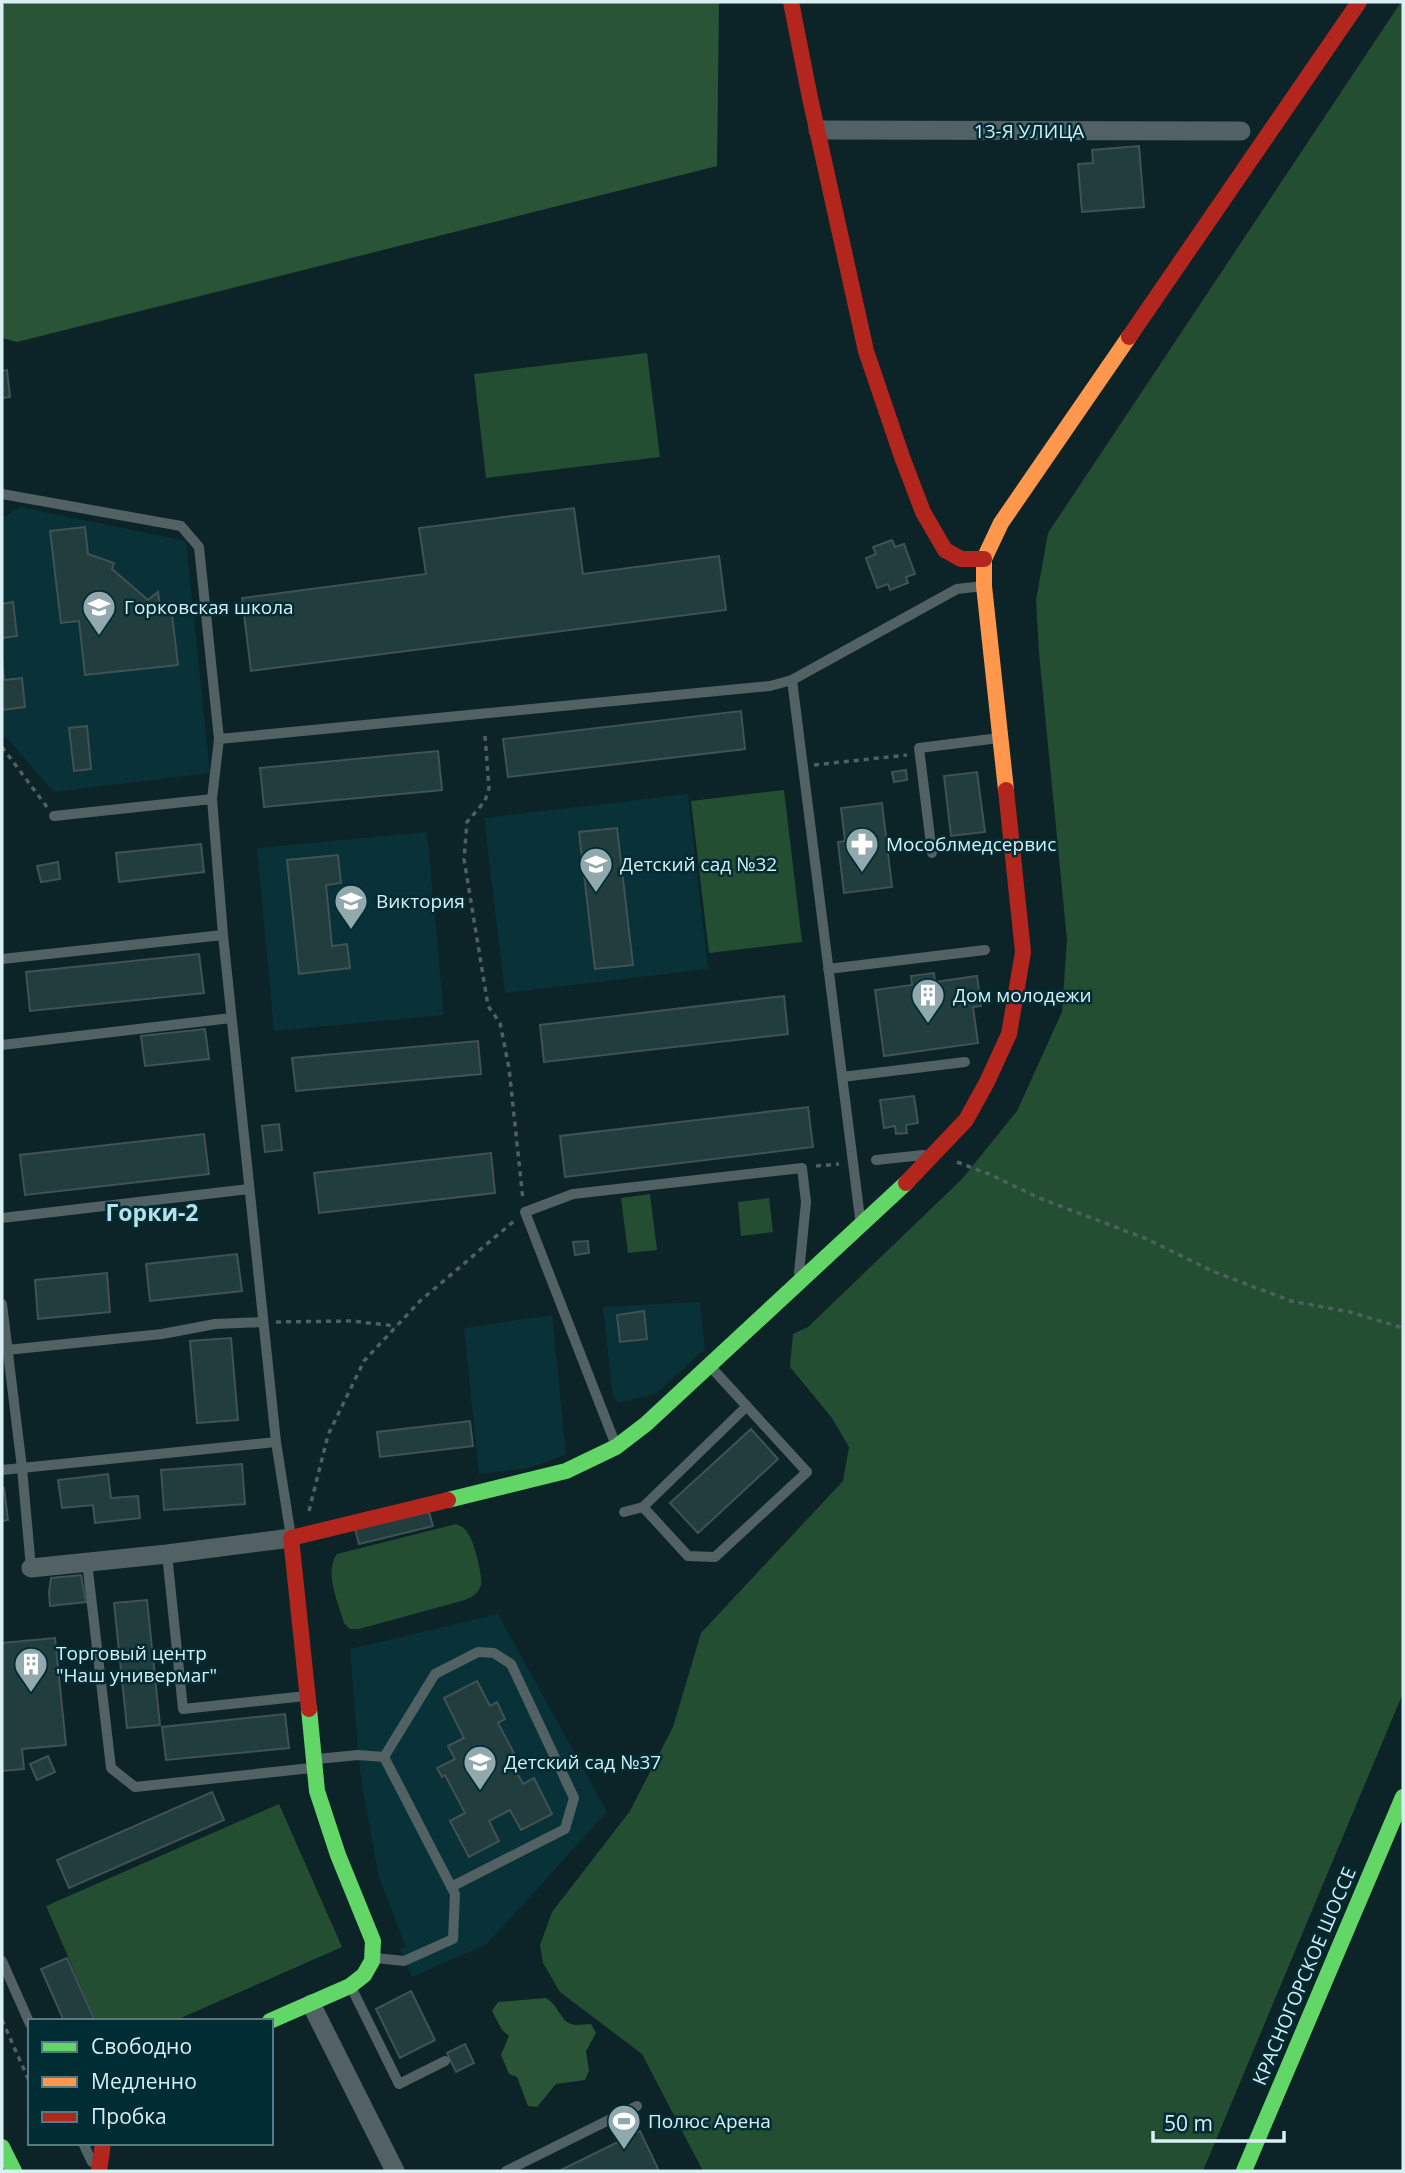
<svg xmlns="http://www.w3.org/2000/svg" width="1405" height="2173" font-family="'Open Sans',sans-serif">
<style>
.built{fill:#093138}
.green{fill:#234e32}
.forest{fill:#295536}
.building{fill:#213d3e;stroke:#405253;stroke-width:2}
.lines{fill:none;stroke-linecap:round;stroke-linejoin:round}
.path{stroke:#4f5f62;stroke-width:3.5;stroke-dasharray:5 5;stroke-linecap:butt}
.lane{stroke:#516164;stroke-width:10}
.street{stroke:#516164;stroke-width:19}
.fast{stroke:#63d668;stroke-width:16}
.slow{stroke:#ff974d;stroke-width:16}
.jam{stroke:#b3261e;stroke-width:16}
.labels{text-anchor:middle;dominant-baseline:central;stroke-width:5;stroke-linejoin:round;paint-order:stroke}
.street-label{font-size:19px;fill:#d9eff4;stroke:#002c34}
.poi-label{font-size:19px;fill:#d9eff4;stroke:#002c34;text-anchor:start}
.quarter-label{font-size:23px;font-weight:bold;fill:#b5e1eb;stroke:#002c34}
</style>
<rect width="100%" height="100%" fill="#0c2428"/>
<path class="built" d="M20 507 186 541 210 773 54 792 2 733V518Z
M688 794 708 969 505 993 484 818Z
M427 832 444 1015 274 1031 257 848Z
M700 1302 705 1349 656 1394 618 1403 613 1397 603 1307Z
M552 1315 566 1455 528 1468 479 1474 464 1328Z
M498 1614 607 1812 487 1944 412 1977 400 1950 406 1947 379 1878 360 1772 350 1649Z"/>
<path class="green" d="M1401 2H1403V1693L1203 2171H703L642 2054 560 1992 543 1963 540 1945 552 1912 630 1811 673 1727 701 1633 843 1481 849 1447 832 1418 790 1367 793 1334 808 1327 962 1179 1017 1111 1062 1012 1067 940 1039 653 1036 600 1048 533Z
M647 353 660 457 486 478 474 374Z
M784 790 802 942 709 953 691 801Z
M650 1194 657 1250 628 1253 621 1198Z
M769 1198 773 1232 741 1236 738 1202Z
M456 1524C462 1526 466 1529 469 1535 474 1542 483 1577 481 1585 479 1593 472 1597 465 1600L359 1629H350L344 1623C338 1602 324 1572 337 1554Z
M279 1804 342 1947 174 2021H96L46 1906Z"/>
<path class="forest" d="M2 2H719L717 166 17 342 2 338Z
M546 1998C558 2005 561 2021 571 2024 577 2026 585 2024 591 2024L596 2033 586 2051 589 2071 585 2080 556 2084 537 2107 528 2106 517 2077 509 2074 501 2055 509 2036 502 2030 492 2011 498 2002Z"/>
<path class="building" d="M1139 146 1144 207 1082 212 1078 164 1093 163 1092 150Z
M7 370 10 397 2 398V371Z
M574 508 583 574 719 556 726 610 251 671 242 598 426 574 419 528Z
M85 527 88 554 114 563 112 569 148 600 158 592 161 615 172 614 178 665 85 675 79 621 61 623 50 531Z
M892 540 895 547 904 544 915 574 906 577 908 583 890 590 888 584 877 588 866 558 876 554 873 547Z
M13 602 17 636 2 638V604Z
M2 660 4 680 22 678 25 707 2 710Z
M741 711 745 749 508 777 503 739Z
M87 726 91 769 74 771 69 728Z
M438 751 442 790 264 807 260 768Z
M906 770 907 780 894 782 892 772Z
M977 772 985 832 951 836 944 776Z
M882 803 892 887 844 893 838 842 845 841 841 808Z
M617 828 633 965 595 969 579 832Z
M201 844 204 872 119 882 116 853Z
M338 855 341 883 326 885 332 946 347 944 350 968 299 974 287 860Z
M58 862 60 879 41 882 37 866Z
M199 954 204 993 30 1011 26 972Z
M934 973 935 982 977 976 981 1006 973 1007 978 1043 884 1056 875 990 912 985 911 976Z
M784 996 788 1034 544 1062 540 1025Z
M205 1029 209 1059 145 1066 141 1036Z
M478 1041 481 1074 296 1091 292 1058Z
M914 1096 918 1123 906 1125 907 1133 896 1134 895 1126 884 1128 880 1100Z
M808 1107 813 1147 565 1177 560 1136Z
M279 1124 282 1150 265 1152 262 1126Z
M204 1134 209 1174 25 1195 20 1155Z
M491 1153 495 1193 319 1213 314 1173Z
M588 1241 589 1253 575 1255 573 1242Z
M237 1254 242 1291 150 1301 146 1264Z
M107 1273 110 1312 38 1319 35 1280Z
M644 1311 647 1339 620 1342 617 1315Z
M231 1338 238 1420 197 1423 190 1341Z
M470 1421 473 1446 380 1457 377 1432Z
M751 1429 778 1459 698 1533 670 1503Z
M242 1464 245 1504 164 1510 161 1470Z
M108 1474 111 1498 138 1496 140 1518 95 1523 93 1505 62 1508 58 1480Z
M2 1488H4L8 1520 2 1521Z
M429 1512 433 1526 359 1544 355 1529Z
M81 1575 86 1602 50 1606 49 1592 51 1578Z
M147 1600 160 1725 127 1728 114 1603Z
M55 1638 66 1745 22 1749 24 1769 2 1771V1643Z
M477 1681 490 1706 497 1702 505 1719 498 1723 514 1753 508 1756 523 1784 534 1778 552 1814 521 1830 510 1810 489 1821 499 1841 469 1857 450 1821 465 1813 445 1775 442 1777 437 1768 455 1759 448 1746 464 1738 444 1698Z
M285 1714 289 1748 166 1760 162 1727Z
M48 1756 55 1772 37 1780 30 1764Z
M212 1792 224 1820 69 1888 57 1860Z
M67 1958 95 2021H64L41 1969Z
M411 1991 435 2040 400 2058 376 2009Z
M465 2044 474 2063 456 2072 447 2053Z
M640 2131 659 2171H559Z"/>
<g class="lines">
<path class="path" d="M485 736 489 788 485 801 467 822 464 859 488 1006 500 1023 509 1068 523 1200
M2 747 47 807
M814 765 907 755
M957 1162 989 1174 1039 1198 1147 1239 1212 1271 1291 1301 1350 1312 1403 1328
M816 1166 839 1164
M276 1322 351 1321 396 1326
M309 1511 328 1435 364 1361 420 1301 514 1221
M2 2020 30 2083"/>
<path class="lane" d="M2 494 181 526 199 547 219 739 212 799 223 935 276 1442 291 1537
M792 680 860 1218
M219 739 770 686 792 680 957 589 983 586
M54 816 212 799
M932 853 919 748 999 738
M2 959 223 935
M828 969 985 950
M2 1045 231 1018
M842 1077 965 1062
M876 1160 923 1155
M2 1218 249 1189
M2 1304 22 1468 31 1568
M7 1350 162 1334 215 1324 263 1322
M615 1443 525 1212 573 1194 802 1168 806 1202 799 1273
M2 1470 276 1442
M643 1507 747 1406
M624 1512 643 1507 688 1556 715 1557 807 1472 710 1366
M167 1554 183 1709 306 1696
M87 1562 111 1768 135 1787 311 1768
M384 1757 435 1674 478 1652 494 1653 511 1664 574 1798 565 1829 451 1887
M317 1759 358 1755 384 1757 455 1894 453 1939 404 1961 376 1958
M2 1961 30 2024
M352 1989 399 2084 445 2061
M83 2143 92 2162
M506 2171 637 2106"/>
<path class="street" d="M818 130 1241 131
M31 1568 167 1554 291 1538
M311 2004 395 2171"/>
<path class="fast" d="M448 1500 566 1471 616 1447 646 1424 906 1183
M270 2021 350 1986 364 1975 372 1961 373 1941 338 1855 317 1791 309 1709
M2 2147 14 2171
M1244 2171 1403 1797"/>
<path class="slow" d="M1006 790 984 586V559L1001 523 1129 337"/>
<path class="jam" d="M791 2 810 98 866 351 902 457 923 512 945 550 961 559H984
M1129 337 1359 2
M906 1183 966 1120 987 1082 1009 1034 1023 952 1006 790
M309 1709 291 1538 448 1500
M99 2171 103 2143"/>
</g>
<defs>
<symbol id="school-pin" viewBox="-11 -11 22 30"><path d="M0 17L-7.5 6A9.5 9.5 0 1 1 7.5 6Z" fill="#91a8ad" stroke="#002c34"/><path d="M0-5L7-2L0 1L-7-2ZM-4 1L0 2.5L4 1V4Q0 6-4 4Z" fill="#fff"/></symbol>
<symbol id="pharmacy-pin" viewBox="-11 -11 22 30"><path d="M0 17L-7.5 6A9.5 9.5 0 1 1 7.5 6Z" fill="#91a8ad" stroke="#002c34"/><path d="M-2-6h4v4h4v4h-4v4h-4v-4h-4v-4h4Z" fill="#fff"/></symbol>
<symbol id="building-pin" viewBox="-11 -11 22 30"><path d="M0 17L-7.5 6A9.5 9.5 0 1 1 7.5 6Z" fill="#91a8ad" stroke="#002c34"/><path d="M-4-6H4V6H1V3H-1V6H-4ZM-2.5-4.3h1.7v1.8h-1.7ZM.8-4.3h1.7v1.8H.8ZM-2.5-1h1.7V.8h-1.7ZM.8-1h1.7V.8H.8Z" fill="#fff"/></symbol>
<symbol id="stadium-pin" viewBox="-11 -11 22 30"><path d="M0 17L-7.5 6A9.5 9.5 0 1 1 7.5 6Z" fill="#91a8ad" stroke="#002c34"/><path d="M0-5a6.5 5 0 1 0 0 10a6.5 5 0 1 0 0-10ZM-3.5-1.8h7v3.6h-7Z" fill="#fff"/></symbol>
</defs>
<g fill-rule="evenodd">
<use href="#school-pin" x="80" y="588" width="38" height="52"/>
<use href="#pharmacy-pin" x="843" y="825" width="38" height="52"/>
<use href="#school-pin" x="577" y="845" width="38" height="52"/>
<use href="#school-pin" x="332" y="882" width="38" height="52"/>
<use href="#building-pin" x="909" y="976" width="38" height="52"/>
<use href="#building-pin" x="12" y="1645" width="38" height="52"/>
<use href="#school-pin" x="461" y="1743" width="38" height="52"/>
<use href="#stadium-pin" x="605" y="2102" width="38" height="52"/>
</g>
<g class="labels">
<g class="street-label">
<text x="1029" y="131">13-Я УЛИЦА</text>
<text transform="translate(1304 1976) rotate(-67)">КРАСНОГОРСКОЕ ШОССЕ</text>
</g>
<g class="poi-label">
<text x="124" y="607">Горковская школа</text>
<text x="886" y="844">Мособлмедсервис</text>
<text x="620" y="864">Детский сад №32</text>
<text x="376" y="901">Виктория</text>
<text x="953" y="995">Дом молодежи</text>
<text x="56" y="1653">Торговый центр<tspan x="56" dy="22">"Наш универмаг"</tspan></text>
<text x="504" y="1762">Детский сад №37</text>
<text x="648" y="2121">Полюс Арена</text>
</g>
<g class="quarter-label">
<text x="152" y="1212">Горки-2</text>
</g>
</g>
<rect width="1405" height="2173" fill="none" stroke="#d9eff4" stroke-width="7"/>
<rect x="28" y="2019" width="245" height="126" fill="#002c34" stroke="#577a81" stroke-width="2"/>
<rect x="42" y="2042" width="35" height="10" fill="#63d668" stroke="#577a81" stroke-width="2"/>
<text x="91" y="2054" font-size="21" fill="#d9eff4">Свободно</text>
<rect x="42" y="2077" width="35" height="10" fill="#ff974d" stroke="#577a81" stroke-width="2"/>
<text x="91" y="2089" font-size="21" fill="#d9eff4">Медленно</text>
<rect x="42" y="2112" width="35" height="10" fill="#b3261e" stroke="#577a81" stroke-width="2"/>
<text x="91" y="2124" font-size="21" fill="#d9eff4">Пробка</text>
<path d="M1153 2131v10h131v-10" fill="none" stroke="#d9eff4" stroke-width="3.5"/>
<text x="1164" y="2131" font-size="21" fill="#d9eff4" stroke="#002c34" stroke-width="5" paint-order="stroke">50 m</text>
</svg>
